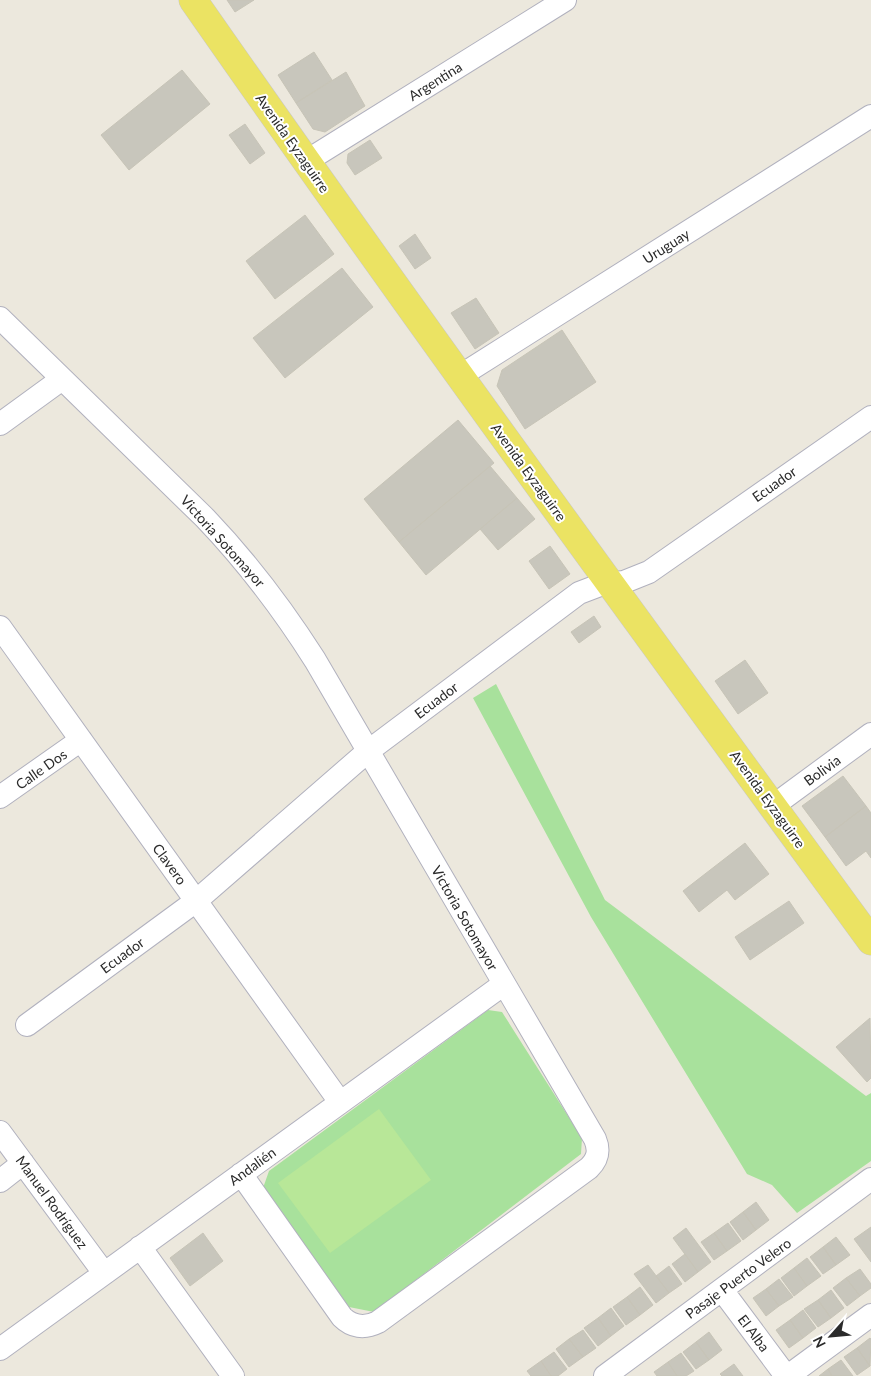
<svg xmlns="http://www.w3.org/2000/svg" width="871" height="1376" font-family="Lato,sans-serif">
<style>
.green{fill:#a8e19c}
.pitch{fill:#b8e798}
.building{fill:#c8c6bc;stroke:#c7c4b7}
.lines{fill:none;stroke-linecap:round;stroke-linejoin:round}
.street-casing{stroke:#b1b1be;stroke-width:24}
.primary-casing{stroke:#c8c8c8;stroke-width:29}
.street{stroke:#fff;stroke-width:22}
.primary{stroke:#ebe363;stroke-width:28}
.labels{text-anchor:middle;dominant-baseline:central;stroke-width:4;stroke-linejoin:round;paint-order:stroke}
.street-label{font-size:14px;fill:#2b2b2b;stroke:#fff}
</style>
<rect width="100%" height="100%" fill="#ece8dd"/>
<path class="green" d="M496 684 605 900 866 1096 871 1093V1161L797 1213 772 1185 747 1174 591 917 473 698Z
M488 1010 502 1012 582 1138 581 1154 374 1312 349 1307 263 1188 269 1171Z"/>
<path class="pitch" d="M379 1109 431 1180 330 1253 278 1183Z"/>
<path class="building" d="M227 0H254L235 12Z
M314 52 332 80 296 103 278 75Z
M182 70 210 104 129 170 101 135Z
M346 72 365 106 325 132 313 129 296 103Z
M245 124 265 153 250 164 229 135Z
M370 140 382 158 355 175 347 163 348 154Z
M305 215 334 254 275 299 246 261Z
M415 234 431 258 415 269 399 246Z
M342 268 373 307 285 378 253 338Z
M476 298 499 333 475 349 451 313Z
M562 330 596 382 525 429 497 386 502 370Z
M458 420 494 463 399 542 364 499Z
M490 466 517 498 426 575 399 542Z
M517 498 535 519 498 550 480 529Z
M550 546 570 574 549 589 529 561Z
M594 616 601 627 579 643 571 632Z
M745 660 768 693 738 714 715 681Z
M843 776 866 806 825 837 802 806Z
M866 806 871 813V858L866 851 846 866 825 837Z
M745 843 769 874 735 900 727 890 699 912 683 891Z
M789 901 804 923 750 960 735 937Z
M870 1018 871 1078 867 1082 836 1047Z
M756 1202 769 1220 756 1230 743 1212Z
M743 1212 756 1230 743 1240 730 1222Z
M728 1223 741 1241 727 1251 714 1233Z
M871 1227V1262L854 1239Z
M686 1228 711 1262 698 1272 673 1238Z
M203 1233 223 1261 190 1286 170 1258Z
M714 1233 727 1251 714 1260 701 1242Z
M836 1237 850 1255 836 1265 823 1247Z
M823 1247 836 1265 823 1274 810 1257Z
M685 1254 698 1272 685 1282 672 1264Z
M807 1258 821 1276 807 1286 794 1268Z
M648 1265 669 1293 656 1303 634 1274Z
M669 1266 682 1284 669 1293 656 1276Z
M794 1268 807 1286 794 1296 781 1278Z
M860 1269 871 1284V1288L860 1296 846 1278Z
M846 1278 860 1296 847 1306 833 1288Z
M779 1279 793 1297 779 1306 766 1289Z
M640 1287 653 1305 640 1315 627 1297Z
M766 1289 779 1306 766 1316 753 1298Z
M831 1290 844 1308 831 1318 818 1300Z
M627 1297 640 1315 626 1325 613 1307Z
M818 1300 831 1318 818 1327 804 1309Z
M611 1308 624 1326 611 1336 598 1318Z
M803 1310 816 1328 803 1338 790 1320Z
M598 1318 611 1336 598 1346 584 1328Z
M790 1320 803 1338 789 1348 776 1330Z
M583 1330 596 1348 583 1357 569 1339Z
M709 1332 722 1350 709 1360 696 1342Z
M870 1338 871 1339 870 1366 857 1348Z
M569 1339 583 1357 569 1367 556 1349Z
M696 1342 709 1360 696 1369 683 1352Z
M857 1348 870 1366 857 1375 844 1357Z
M554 1352 567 1369 558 1376H551L541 1361Z
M681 1353 694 1371 686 1376H677L668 1362Z
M841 1360 853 1376H832L828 1369Z
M541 1361 551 1376H531L527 1371Z
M668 1362 677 1376H657L654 1372Z
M734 1364 743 1376H722L720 1374Z
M828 1369 832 1376H819Z"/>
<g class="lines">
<defs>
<path id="street" d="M305 162 565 0
M0 318 205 518C248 563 282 608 315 660L595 1139C600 1151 598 1159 589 1168L378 1322C364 1329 352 1327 342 1317L241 1174
M460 376 871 116
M0 424 62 379
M0 627 340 1102
M0 797 81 740
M773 806 871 734
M27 1025 196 901 367 752 579 593 600 585 624 582 649 572 871 417
M0 1132 104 1273
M0 1181 23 1163
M140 1247 233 1376
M722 1290 786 1376
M0 1349 504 984
M605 1376 871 1179
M788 1376 871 1315"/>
<path id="primary" d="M193 0C414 317 643 629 871 941"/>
</defs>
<use href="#street" class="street-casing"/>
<use href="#primary" class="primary-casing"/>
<use href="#street" class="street"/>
<use href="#primary" class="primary"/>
</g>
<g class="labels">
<g class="street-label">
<text transform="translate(435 81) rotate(-32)">Argentina</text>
<text transform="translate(293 143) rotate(55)">Avenida Eyzaguirre</text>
<text transform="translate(666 246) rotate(-32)">Uruguay</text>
<text transform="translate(529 472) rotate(54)">Avenida Eyzaguirre</text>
<text transform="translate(774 484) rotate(-35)">Ecuador</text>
<text transform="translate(223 541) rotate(48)">Victoria Sotomayor</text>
<text transform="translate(436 700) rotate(-37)">Ecuador</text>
<text transform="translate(41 769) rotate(-35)">Calle Dos</text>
<text transform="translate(822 770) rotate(-36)">Bolivia</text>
<text transform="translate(768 799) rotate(54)">Avenida Eyzaguirre</text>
<text transform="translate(170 864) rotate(54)">Clavero</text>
<text transform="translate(465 918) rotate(60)">Victoria Sotomayor</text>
<text transform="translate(122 955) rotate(-36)">Ecuador</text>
<text transform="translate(252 1166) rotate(-36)">Andalién</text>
<text transform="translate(52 1202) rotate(54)">Manuel Rodríguez</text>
<text transform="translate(738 1278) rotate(-36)">Pasaje Puerto Velero</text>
<text transform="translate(754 1333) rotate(53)">El Alba</text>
</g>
</g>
<g transform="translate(831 1336) rotate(243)" stroke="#ffffff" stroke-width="4" paint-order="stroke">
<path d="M0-4L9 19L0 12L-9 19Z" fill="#2b2b2b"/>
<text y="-8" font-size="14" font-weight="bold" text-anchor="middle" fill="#2b2b2b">N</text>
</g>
</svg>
